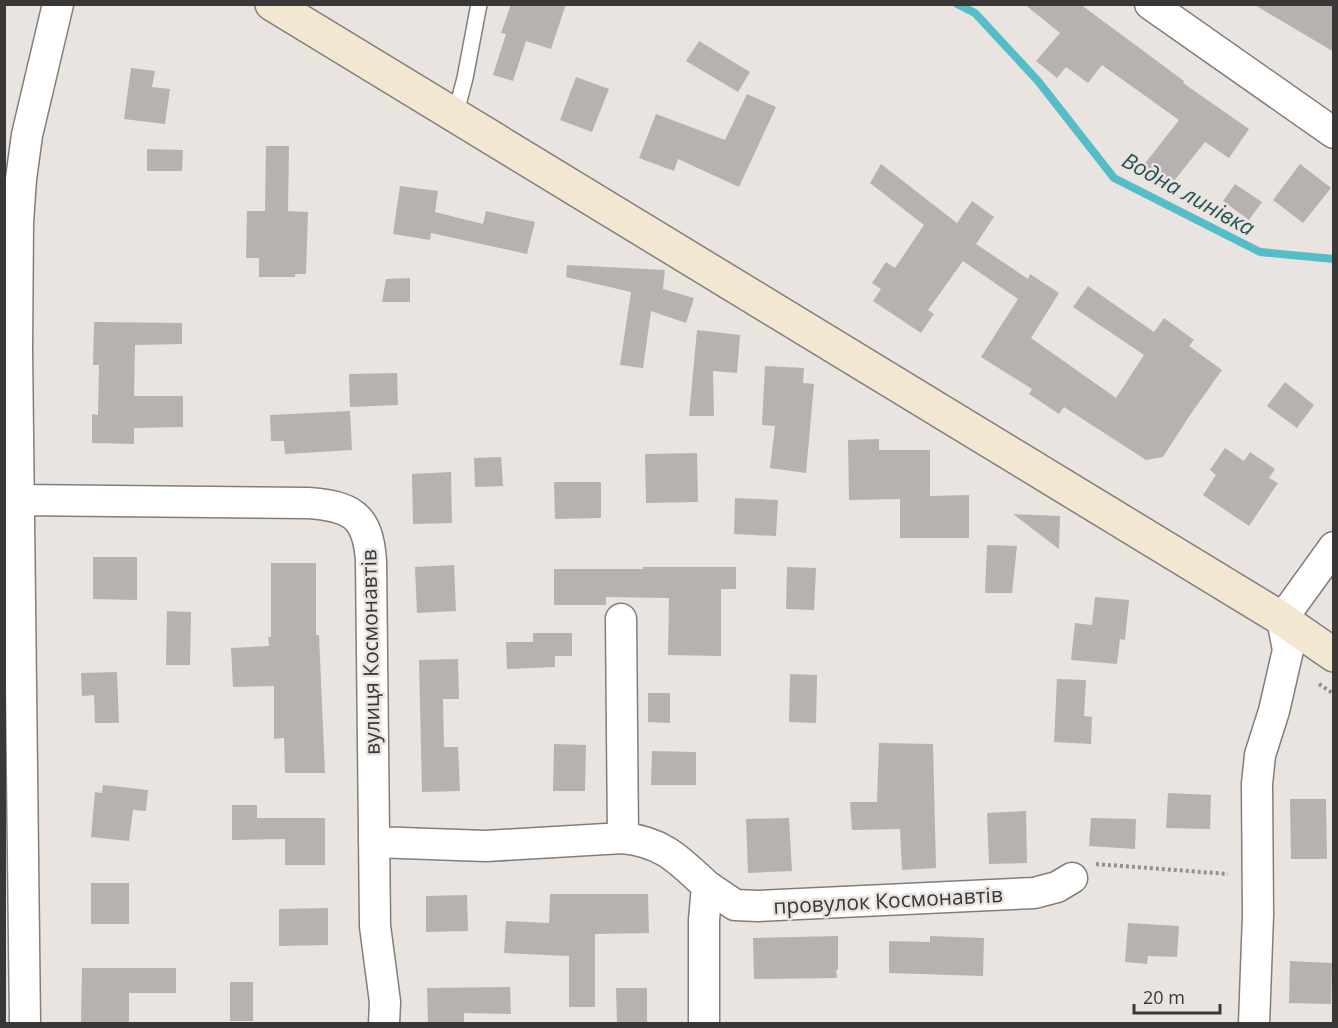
<svg xmlns="http://www.w3.org/2000/svg" width="1338" height="1028" font-family="'Open Sans',sans-serif">
<style>
.lines{fill:none;stroke-linecap:round;stroke-linejoin:round}
.stream{stroke:#54bdc8;stroke-width:8}
.building{fill:#b7b1b0}
.lane-casing{stroke:#827e7a;stroke-width:18}
.street-casing{stroke:#827e7a;stroke-width:33}
.secondary-casing{stroke:#827e7a;stroke-width:36}
.path{stroke:#94908e;stroke-width:4;stroke-dasharray:3 3;stroke-linecap:butt}
.lane{stroke:#fff;stroke-width:15}
.street{stroke:#fff;stroke-width:30}
.secondary{stroke:#f4e7d2;stroke-width:33}
.labels{text-anchor:middle;dominant-baseline:central;stroke-width:5;stroke-linejoin:round;paint-order:stroke}
.street-label{font-size:21px;fill:#3a3837;stroke:#e9e4e0}
.water-label{font-size:22px;font-style:italic;fill:#255358;stroke:#e9e4e0}
</style>
<rect width="100%" height="100%" fill="#e9e4e0"/>
<g class="lines">
<path class="stream" d="M957 4 975 13 1038 81 1114 178 1260 252 1334 259"/>
</g>
<path class="building" d="M511 4H566L551 49 526 41 513 81 493 75 506 34 501 33Z
M1024 4H1080L1184 81 1183 83 1249 129 1229 158 1205 142 1166 191 1140 170 1179 120 1102 65 1088 83 1066 67 1057 78 1036 61 1060 33Z
M1253 4H1334V52Z
M699 41 750 72 738 92 686 61Z
M131 68 155 71 152 87 170 89 165 124 124 119Z
M576 77 609 89 592 132 560 120Z
M747 94 776 107 739 187 678 159 674 171 639 158 656 114 725 140Z
M266 146H289L288 211 308 212 306 274H295V277H259V258H246L247 211H265Z
M147 149 183 150 182 171H147Z
M881 164 957 223 972 201 994 217 976 244 1028 279 1030 274 1059 293 1031 338 1116 398 1144 355 1073 307 1088 286 1154 332 1164 318 1194 340 1189 346 1222 370 1190 415 1163 457 1146 460 1064 407 1059 414 1029 394 1032 389 981 357 1018 299 963 261 928 310 934 314 921 333 873 301 881 289 872 283 886 262 895 268 924 225 870 183Z
M1300 164 1331 188 1303 223 1273 200Z
M1235 184 1262 202 1249 220 1223 201Z
M400 186 438 191 435 212 483 224 486 211 535 222 527 254 431 233 430 240 393 234Z
M567 265 665 270 663 289 694 298 686 323 651 311 643 368 620 365 631 292 566 277Z
M410 278V302H382L386 279Z
M94 322 182 323V344L135 345 134 396H183V427L134 428V444L92 443V414L98 415 99 365H93Z
M697 330 740 335 737 373 713 371 714 416H689Z
M765 366 804 368 803 383 814 384 806 473 770 468 775 426 762 425Z
M397 373 398 405 350 407 349 374Z
M1285 382 1314 405 1297 428 1267 406Z
M350 411 352 450 285 454 284 441H271L270 415Z
M879 439V450H930V496L969 495V538H900V499L849 500 848 440Z
M1225 448 1244 461 1250 452 1275 469 1269 478 1278 483 1249 526 1203 495 1216 475 1210 470Z
M697 453 698 502 646 503 645 454Z
M501 457 503 486 475 487 474 458Z
M451 472 452 523 413 524 412 474Z
M554 482H601V518L555 519Z
M735 498 778 500 776 536 734 534Z
M1013 514 1060 516 1059 549Z
M987 545 1017 546 1012 593H985Z
M93 557H137V600L93 599Z
M271 563H316V635H319L325 773H285L284 738 274 739V686L233 687 231 648 269 646 268 637H271Z
M454 565 456 611 417 613 415 567Z
M643 567H736V589H721V656L668 655 669 598 606 597V605H554V569H643Z
M787 567 816 568 814 610 786 609Z
M1095 597 1129 600 1125 640 1120 639 1117 664 1071 660 1075 623 1092 625Z
M167 611 191 612 190 665H166Z
M533 633H572V656H555V667L507 669 506 642H533Z
M458 659 459 699H443L444 747H458L460 791 422 792 419 660Z
M117 672 119 723H95L94 695 82 696 81 673Z
M790 674 817 675 816 723 789 722Z
M1057 679 1086 680 1084 716 1092 717 1091 744 1054 742Z
M648 693H670V723L648 722Z
M879 743 933 744 936 868 902 870 900 829 852 830 850 802H877Z
M554 744 586 745 585 791H553Z
M652 751 696 752V785H651Z
M103 785 148 790 146 811 133 810 129 841 91 837 95 792 102 793Z
M1168 793 1211 795 1210 829 1166 828Z
M1290 799H1326L1327 859H1291Z
M232 805H257V818H325V865H285V839L232 840Z
M1026 811 1027 863 989 864 987 813Z
M789 818 792 871 748 873 746 819Z
M1091 818 1136 819 1135 849 1089 846Z
M91 883H129V924H91Z
M550 894H648L649 933 595 934V1007H569V956L504 953 506 921 549 923Z
M467 895 468 931 426 932V896Z
M328 908V945L279 946V909Z
M1128 923 1179 926 1177 957 1148 956 1147 964 1125 962Z
M838 936V970H836L837 978 754 979 753 938Z
M930 936 984 938 983 976 889 973V941L930 942Z
M1290 961 1332 963 1331 1004 1289 1003Z
M82 968H176V993H129V1023H81Z
M230 982H253V1021H230Z
M510 987 511 1014 464 1013V1023H428L427 988Z
M616 988H647V1023H617Z"/>
<g class="lines">
<defs>
<path id="lane" d="M455 116 465 78 479 4"/>
<path id="street" d="M1150 4 1334 133
M19 500 308 503C351 506 368 515 371 561L375 926 385 1002 384 1024
M621 619 623 838C663 842 679 860 707 886L704 920V1024
M374 842 486 846 623 838
M707 886 735 905 758 906 1034 893 1057 887 1072 878
M25 1024 17 350 18 222 21 179 27 135 58 4
M1254 1024 1258 915 1257 784 1260 755 1274 711 1288 650 1282 619 1334 547"/>
<path id="secondary" d="M272 4 1282 619 1334 655"/>
</defs>
<use href="#lane" class="lane-casing"/>
<use href="#street" class="street-casing"/>
<use href="#secondary" class="secondary-casing"/>
<path class="path" d="M1319 684 1334 694
M1096 864 1228 874"/>
<use href="#lane" class="lane"/>
<use href="#street" class="street"/>
<use href="#secondary" class="secondary"/>
</g>
<g class="labels">
<g class="street-label">
<text transform="translate(370 652) rotate(-91)">вулиця Космонавтів</text>
<text transform="translate(888 900) rotate(-3)">провулок Космонавтів</text>
</g>
<g class="water-label">
<text transform="translate(1189 193) rotate(29)">Водна линівка</text>
</g>
</g>
<rect width="1338" height="1028" fill="none" stroke="#3a3837" stroke-width="12"/>
<path d="M1134 1004v9h86v-9" fill="none" stroke="#3a3837" stroke-width="3"/>
<text x="1143" y="1004" font-size="18" fill="#3a3837" stroke="#e9e4e0" stroke-width="4.5" paint-order="stroke">20 m</text>
</svg>
